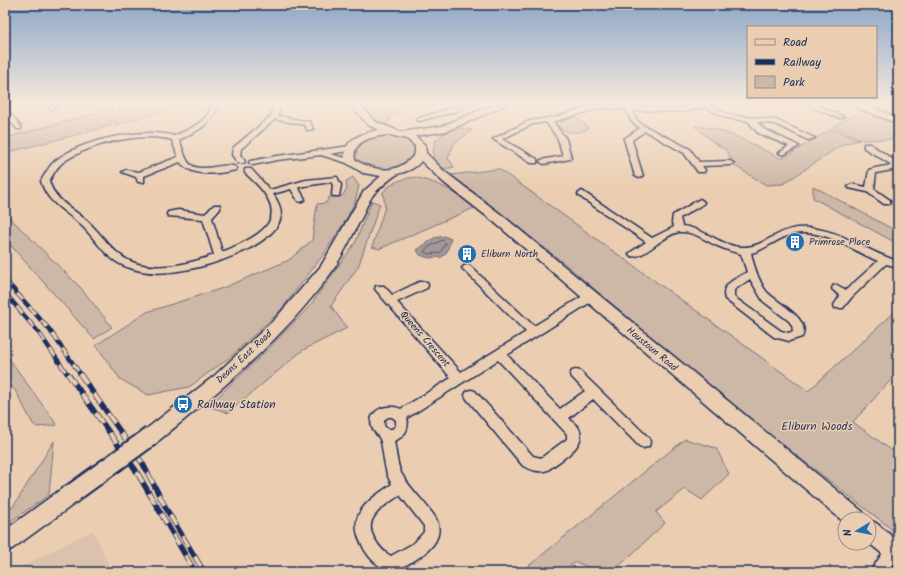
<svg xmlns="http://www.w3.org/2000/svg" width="903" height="577" font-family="Kalam,sans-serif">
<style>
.built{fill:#dbc2ac}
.green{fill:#cdb7a6;stroke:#747382}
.water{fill:#a49795;stroke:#6d6d7f}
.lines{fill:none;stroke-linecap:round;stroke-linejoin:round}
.shore{stroke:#525974;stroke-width:1}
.street-casing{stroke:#1b2f5e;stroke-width:3}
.secondary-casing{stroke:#1b2f5e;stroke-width:3}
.street{fill:#ebceb2;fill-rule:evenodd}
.secondary{fill:#ebceb2;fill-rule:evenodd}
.rail-far1-casing{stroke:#1b2f5e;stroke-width:4.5}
.rail-casing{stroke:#1b2f5e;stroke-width:5.5}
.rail-far1{stroke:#ebceb2;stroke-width:3;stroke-dasharray:9;stroke-linecap:butt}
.rail{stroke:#ebceb2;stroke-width:4;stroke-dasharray:12;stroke-linecap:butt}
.secondary-bridge-casing{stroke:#1b2f5e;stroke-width:22;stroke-linecap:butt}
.secondary-bridge{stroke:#ebceb2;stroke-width:18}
.labels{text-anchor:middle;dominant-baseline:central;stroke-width:3;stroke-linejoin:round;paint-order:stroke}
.poi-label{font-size:10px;fill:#1b2f5e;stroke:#ebceb2;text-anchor:start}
.street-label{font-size:10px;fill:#1b2f5e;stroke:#ebceb2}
.near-poi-label{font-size:12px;fill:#1b2f5e;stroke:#ebceb2;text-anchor:start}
.near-park-label{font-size:12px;fill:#2d3d65;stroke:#ebceb2}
</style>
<rect width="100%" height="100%" fill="#ebceb2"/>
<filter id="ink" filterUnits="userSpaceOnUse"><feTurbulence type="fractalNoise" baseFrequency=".025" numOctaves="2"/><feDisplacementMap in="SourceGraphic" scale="8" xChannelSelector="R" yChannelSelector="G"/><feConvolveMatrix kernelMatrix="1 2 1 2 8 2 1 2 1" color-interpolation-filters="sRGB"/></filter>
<g filter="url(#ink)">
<path class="built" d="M93 530 112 572H12Z"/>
<path class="green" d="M130 105H184L115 125 114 122 120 116 117 108Z
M361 105H393L399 109 398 113 390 116V121L384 124 372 119Z
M881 105H898V119L877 110Z
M112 109 115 117 110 123V126L5 153V138Z
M862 110 898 124V139L864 140 833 127Z
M576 117 589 128C579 134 566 134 558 126L561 122Z
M695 126C726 128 755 146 782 159L831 129 860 140 843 144 783 184 766 185 735 166 726 150 713 142Z
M460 128 472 130 454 144 448 158 454 167 445 169 434 162C431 138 438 134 460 128Z
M381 134 401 135 414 141 418 153 406 165 384 171 370 170 354 161V147L366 138Z
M499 169 808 391 898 309V372L853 422 898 455V534L734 407 565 264 451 175Z
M353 177 359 186 355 201 347 218 324 254 280 311 229 358 189 387 148 395 120 379 96 345 147 312 223 288 289 260 312 240 317 204 326 203 329 197 342 196 347 189 346 181Z
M414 177C442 184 453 190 474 208L379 249 372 247 385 207 383 192C392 182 402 179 414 177Z
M813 186 898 232V244L813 198Z
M372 201 380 204 358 267 331 306 347 328 303 350 228 413 208 406 261 356 309 307 355 243Z
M5 213 80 287 112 327 94 339 5 239Z
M5 353 57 425 37 427 33 424 15 390 5 381Z
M685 439 716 448 729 474 702 500 685 489 656 512 665 523 613 572H600L576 562 560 572H521Z
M54 441 49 495 5 525V508L13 507Z"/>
<path class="water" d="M444 236 451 239 447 252 442 257 429 258 420 255 417 250 434 238Z"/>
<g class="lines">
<path class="shore" d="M443 240 446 243 440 253 429 254 424 252 427 248Z"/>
<defs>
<path id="street" d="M51 105H59L52 109 49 107Z
M212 105H218C213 124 196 132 179 140 182 146 184 155 187 160 196 178 227 159 237 168L236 170C218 174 193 178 180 162L144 176V182H138L136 177 122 172 126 170 139 172 178 157 172 140C141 131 88 144 62 163 56 168 53 175 49 181 55 201 71 207 86 220 98 230 107 245 120 255 145 275 186 265 214 255L203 219 168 216 167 214 168 212 178 210 205 214 214 205H220V209L212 218 222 252C271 232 293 214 245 173V169H251L270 190 306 180 337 177 341 185 339 196H333L332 194 333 185 331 182 298 187 305 199 301 202 298 201 291 189 273 194C278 201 283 211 280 220 270 248 205 268 178 271 161 274 143 273 127 267 106 260 96 239 81 225 65 210 47 203 41 181 45 174 49 166 55 161 81 140 143 127 174 136 190 129 207 123 212 105Z
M274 105H280L278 116 310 122 313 129 307 130 305 125 275 119 241 149 240 155 245 161 244 163H238L232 155 233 148 271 116Z
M461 105H470L457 111 419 121 416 119Z
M594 105 683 108 696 105H709L730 115 776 120 815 138 808 140 775 124 757 122 764 129 799 146 783 155 779 153 789 146 758 133 748 121 727 118 704 107 683 112 633 110 636 119 641 124 690 149 699 162 730 161 734 163 730 165 702 166 705 170 704 172H698L684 153 645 131 632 140 643 176 639 178 635 176 624 139 640 128 631 121 626 109 600 108 553 122 566 139 571 157 570 159 544 164 540 162 541 160 563 156 558 139 546 122 533 124 502 139 537 159V163H531L493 139 529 121 556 117Z
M807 105H816L844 117 839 118Z
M871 105H878L870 111H866V109Z
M5 108 7 109 21 127V129H17L5 115Z
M864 144H870L898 163V169L876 173 874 189 890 200V204H884L867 192 849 188 848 186 852 184 866 187 869 170 875 168 892 165 864 148Z
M350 146 354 148 353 150 330 154 353 160V164H350L321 155 277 160 253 165 249 163 250 161 277 156Z
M582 191 652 238 674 227 672 223 673 215 700 199 704 202 703 204 680 218 682 226C704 228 722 247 742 247 762 248 777 230 797 228 836 225 863 251 898 261V267L886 264 851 298 843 308H835L834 305 840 296 832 289 833 286 837 285 846 290 878 261C850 250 823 226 790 235 776 239 765 250 751 253 754 266 758 280 766 291 776 303 812 318 802 337L789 341 774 337 725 299C720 284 736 279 747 272L741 254C734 252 727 250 720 247 707 242 695 231 680 232 665 233 643 260 631 256L629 254 631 252 646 242 579 196 578 194ZM750 279 763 301 789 321 792 325 793 331 789 333 781 331 734 297V290Z
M467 265 470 266 534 326 586 294H594L595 297 594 300 507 355 560 409 585 391 570 375 572 371 576 370 580 371 649 438 650 442 649 446 644 448 639 446 593 399 569 418C571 421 575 424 578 427 590 445 559 461 548 470 538 473 532 470 523 466L467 399 465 395 467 391 471 390 475 391 533 456 541 458 567 439V434L498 360 407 418C410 429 404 437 394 441 396 451 397 464 401 473 410 489 425 502 435 517 451 545 410 564 391 572 377 566 369 559 362 545 345 513 370 500 392 484 384 473 384 455 381 442 380 436 374 433 372 427 367 409 388 403 401 409L451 378 375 289 376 286H384L392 295 419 282H427L428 285 427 288 397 302 461 372 526 332 462 268 464 266ZM388 417H392L396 420V426L392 429H388L384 426V420ZM400 495 424 526V532L414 543 391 556C383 552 378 545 374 538 362 517 386 505 400 495Z
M893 543 898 545V556L887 572H870L888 545Z"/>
<path id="secondary" d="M351 105H361L374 121 401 132 442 126 493 105H506L447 131 415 136 425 145 426 153 444 171 503 216 863 512 866 519H845V523L494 222 443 182 421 161C415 169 407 171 398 174 393 176 376 191 373 195 368 202 365 210 362 217 352 236 343 256 331 273 283 339 220 391 157 442L151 444 145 442 142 436 145 430 214 376 275 319 321 266 364 191 381 176 363 173 345 162C341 140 361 133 379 130L368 125ZM390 135 407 139 415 146V154C398 175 377 172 355 160 351 140 374 136 390 135Z
M851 105H865L898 118V124Z
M74 482 81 485 84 492 81 499 12 549 5 552V530L67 485Z
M869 520 876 523 898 541V564L891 561 869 543Z"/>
</defs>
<use href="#street" class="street-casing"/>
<use href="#secondary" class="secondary-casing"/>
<use href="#street" class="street"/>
<use href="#secondary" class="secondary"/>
<defs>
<path id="rail-far1" d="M5 280 49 329 81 375
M5 293 39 333 68 375"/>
<path id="rail" d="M68 374 135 469 195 572
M80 374 143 464 168 512 204 572"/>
</defs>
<use href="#rail-far1" class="rail-far1-casing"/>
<use href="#rail" class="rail-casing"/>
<use href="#rail-far1" class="rail-far1"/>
<use href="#rail" class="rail"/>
<defs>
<path id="secondary-bridge" d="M74 492 151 436"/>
</defs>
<use href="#secondary-bridge" class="secondary-bridge-casing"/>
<use href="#secondary-bridge" class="secondary-bridge"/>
</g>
</g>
<linearGradient id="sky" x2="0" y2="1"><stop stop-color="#8da8c7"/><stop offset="0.56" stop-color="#f6e9dc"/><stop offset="1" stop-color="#f6e9dc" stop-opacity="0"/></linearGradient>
<rect width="903" height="186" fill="url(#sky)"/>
<defs>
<symbol id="building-disc" viewBox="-11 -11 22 22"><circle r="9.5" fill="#1f6fb2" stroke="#ebceb2"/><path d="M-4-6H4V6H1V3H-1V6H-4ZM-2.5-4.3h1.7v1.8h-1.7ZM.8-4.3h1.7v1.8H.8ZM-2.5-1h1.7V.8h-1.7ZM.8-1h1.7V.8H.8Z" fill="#fff"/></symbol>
<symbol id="bus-disc" viewBox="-11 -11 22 22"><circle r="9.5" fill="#1f6fb2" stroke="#ebceb2"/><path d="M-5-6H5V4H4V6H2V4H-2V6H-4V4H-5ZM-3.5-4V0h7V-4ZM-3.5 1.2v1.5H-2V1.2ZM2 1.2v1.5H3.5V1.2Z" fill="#fff"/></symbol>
</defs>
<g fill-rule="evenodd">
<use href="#building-disc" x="784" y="231" width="22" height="22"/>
<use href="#building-disc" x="456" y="243" width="22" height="22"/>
<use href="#bus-disc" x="172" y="393" width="22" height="22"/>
</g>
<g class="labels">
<g class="poi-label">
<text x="809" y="242">Primrose Place</text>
<text x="481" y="254">Eliburn North</text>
</g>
<g class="street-label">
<text transform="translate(425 339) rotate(49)">Queens Crescent</text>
<text transform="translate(652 349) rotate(40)">Houstoun Road</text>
<text transform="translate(244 357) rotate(-43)">Deans East Road</text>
</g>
<g class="near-poi-label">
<text x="197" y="404">Railway Station</text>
</g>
<g class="near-park-label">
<text x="817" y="426">Eliburn Woods</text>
</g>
</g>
<rect width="903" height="577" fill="none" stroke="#ebceb2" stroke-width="20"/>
<rect x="10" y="10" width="883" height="557" fill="none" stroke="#1b2f5e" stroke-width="1.5" filter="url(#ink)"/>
<rect x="747" y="26" width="130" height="72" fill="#ebceb2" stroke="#988e90"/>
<rect x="755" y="39" width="20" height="6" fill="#ebceb2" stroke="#988e90"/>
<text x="783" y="46" font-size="12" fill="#1b2f5e">Road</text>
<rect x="755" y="59" width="20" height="6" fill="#1b2f5e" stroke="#988e90"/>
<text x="783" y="66" font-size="12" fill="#1b2f5e">Railway</text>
<rect x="755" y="76" width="20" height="12" fill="#cdb7a6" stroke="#988e90"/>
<text x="783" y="86" font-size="12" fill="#1b2f5e">Park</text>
<g transform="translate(857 531) rotate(260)"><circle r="19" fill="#ebceb2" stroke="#988e90"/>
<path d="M0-3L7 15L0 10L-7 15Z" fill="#1f6fb2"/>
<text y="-6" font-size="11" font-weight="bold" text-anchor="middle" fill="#1b2f5e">N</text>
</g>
</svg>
